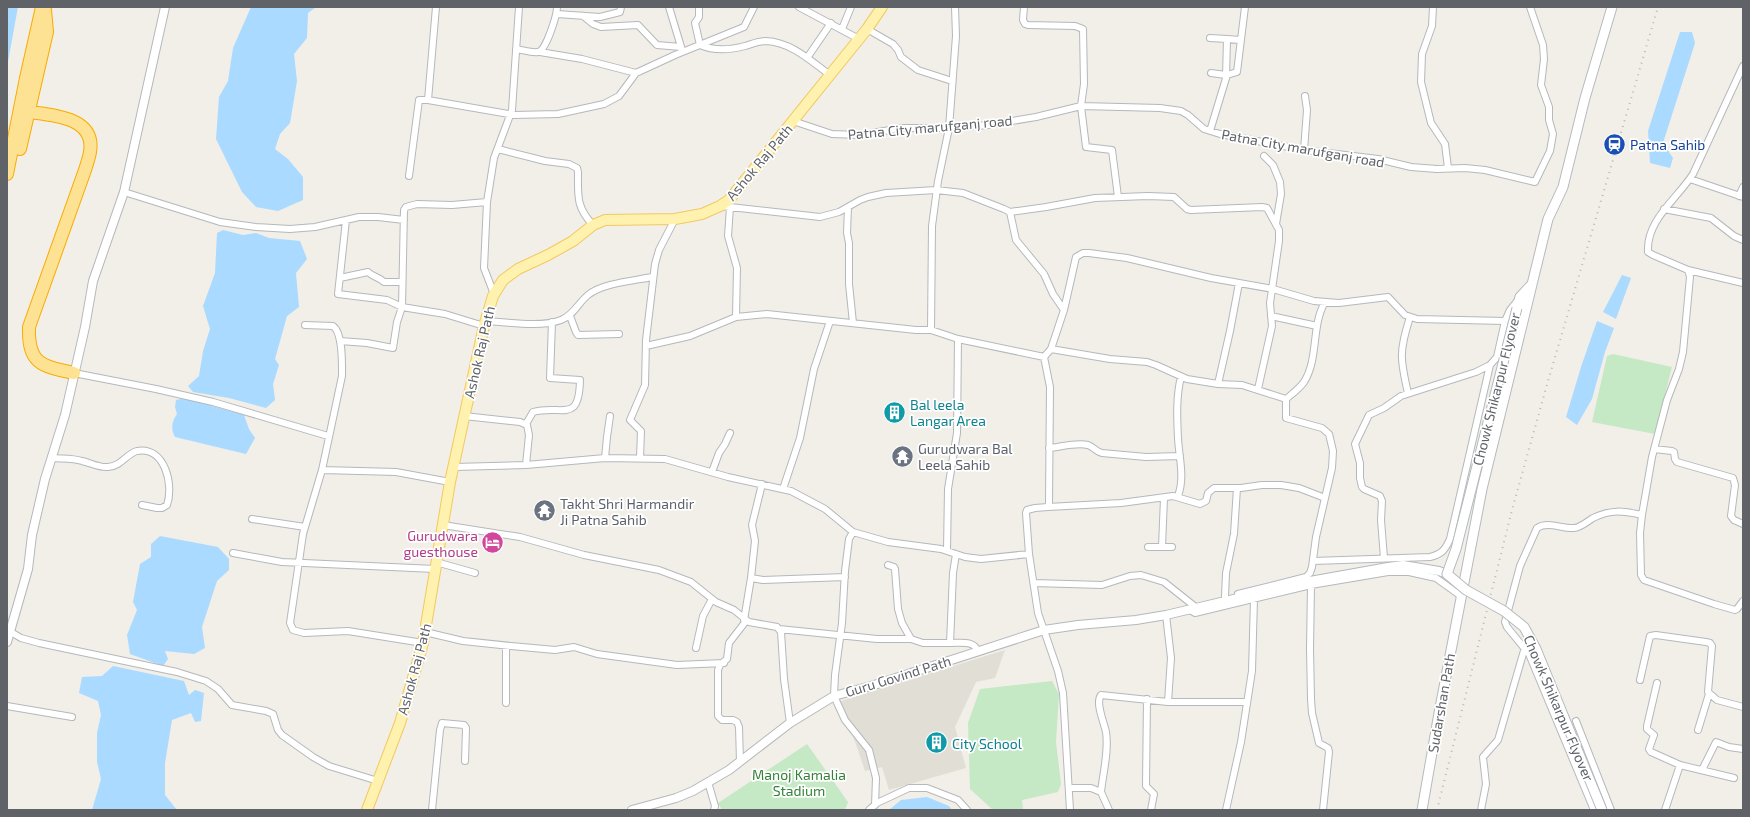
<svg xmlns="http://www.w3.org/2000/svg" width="1750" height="817" font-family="'Exo 2',sans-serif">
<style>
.education{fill:#e1ded6}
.green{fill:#c5e8c5}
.water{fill:#aadaff}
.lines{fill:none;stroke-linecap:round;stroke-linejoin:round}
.minor-casing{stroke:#b5b8bc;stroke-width:8}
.tertiary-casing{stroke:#b5b8bc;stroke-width:10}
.secondary-casing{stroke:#b6babf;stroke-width:11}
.primary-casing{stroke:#f2c960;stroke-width:12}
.motorway-casing{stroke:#f9ab00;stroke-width:14}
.minor{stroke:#fff;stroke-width:6}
.tertiary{stroke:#fff;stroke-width:8}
.secondary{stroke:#fff;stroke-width:9}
.primary{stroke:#fff2af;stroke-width:10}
.motorway{stroke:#fde293;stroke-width:12}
.rail{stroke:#b6b7b8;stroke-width:2;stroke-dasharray:1 5;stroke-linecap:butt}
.secondary-bridge-casing{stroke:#b6babf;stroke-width:11;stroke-linecap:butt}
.secondary-bridge{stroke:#fff;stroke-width:9}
.labels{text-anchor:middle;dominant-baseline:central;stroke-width:3.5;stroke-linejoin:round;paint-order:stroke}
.street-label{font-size:14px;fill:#5f6368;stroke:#fff}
.transit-label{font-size:14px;fill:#164399;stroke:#fff;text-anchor:start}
.culture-label{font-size:14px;fill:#0d838f;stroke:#fff;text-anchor:start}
.worship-label{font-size:14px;fill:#5b616d;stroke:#fff;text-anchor:start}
.hotel-label{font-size:14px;fill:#b23c85;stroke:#fff;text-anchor:end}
.park-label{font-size:14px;fill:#348238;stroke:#fff}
</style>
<rect width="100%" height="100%" fill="#f1efe8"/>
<path class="education" d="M1005 650 995 678 976 682 955 727 966 768 889 790 882 767 865 771 841 701Z"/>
<path class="green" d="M1613 354 1672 367 1655 434 1592 422 1607 356Z
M1052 681 1059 694 1056 742 1061 784 1058 792 1022 800 1023 809 993 810 970 789 968 723 980 689Z
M807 744 848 802 845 810H722L718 803Z"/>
<path class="water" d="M7 7H18L7 67Z
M251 7H316L308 13 307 38 294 54 297 81 290 123 280 134 275 149 288 159 303 177V200L278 211 256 207 242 192 216 139 219 97 228 81 233 48Z
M1680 32H1692L1695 43 1663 143 1673 158 1670 168 1650 163 1648 131Z
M223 230 243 235 256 233 269 238 300 241 307 259 296 273 299 307 287 316 275 359 279 365 273 384 275 400 266 408 229 398 193 392 188 386 199 376 203 351 210 329 203 306 215 273 217 233Z
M1622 275 1631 278 1616 319 1603 312Z
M1597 321 1614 328 1605 352 1592 399 1577 425 1566 417 1581 367Z
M184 398 244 415 249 429 255 438 246 454 175 437C171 429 171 423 177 414L175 407 176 400Z
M160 536 218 547 229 559V570L217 581 202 627 205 648 194 654 165 651 168 659 163 666 130 654 127 635 137 610 133 602 140 564 151 557V544Z
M113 666 184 681 189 695 195 690 204 693 201 721 195 722 191 713 172 720 165 763V795L177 810H92L101 779 97 762V733L101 715 98 701 79 693 82 677 102 676Z
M927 797 949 806 952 810H889L901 800Z"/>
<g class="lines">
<defs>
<path id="minor" d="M669 7 682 50
M699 7V17L695 23 700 45C714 51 730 50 745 46 752 44 759 41 766 41 791 42 811 61 830 75
M799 7 859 39
M1024 7 1023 20 1025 24 1028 25 1075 26 1083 29 1084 84 1081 106 1086 147 1112 150 1118 197
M1433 7 1432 26 1422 54 1421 82 1431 123 1445 144 1448 168
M557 14 600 17 620 12 621 7
M583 16 593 24 601 27 638 25 657 45 681 47
M842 29 851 7
M867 29 893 44 898 50 901 57 918 70 952 81
M1210 38 1227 39
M516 49C523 50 532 53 538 52 546 51 557 15 557 7
M540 52 582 59 636 73
M807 58 831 23
M1743 66 1693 174C1677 199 1646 220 1648 252L1653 255 1688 270 1690 277 1683 352 1679 369 1667 400 1652 457 1642 515 1640 533 1641 575 1644 580 1714 604 1735 610 1737 609 1743 601
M1211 73 1226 75
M1226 77 1227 39 1240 40
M428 100 436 7
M793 121 832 134 860 135 902 128H949L988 125 1036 117 1081 106 1160 108 1181 111 1188 115 1204 129 1220 134 1304 150 1378 159 1411 167 1437 169 1465 168 1485 170 1535 182 1550 151 1553 134 1549 120V107L1541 85 1544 59 1543 45 1530 7
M1210 131 1227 75 1237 72 1245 7
M498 149 545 161 569 164 577 168 578 172C578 196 576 207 593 225
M1304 150 1307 110 1305 96
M1264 156 1273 165 1280 182 1281 194 1276 224
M409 176 419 100H428L514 115 558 114 604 104 619 96 636 73 675 55 744 27 754 7
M1690 179 1743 197
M124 192 220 222 256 227 290 229 315 227 359 217H378L404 220
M1739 196 1743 187
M721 206 820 217 839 212 860 200 868 197 886 193 936 190 963 193 1004 209 1010 212 1016 240 1044 274 1053 294 1064 310 1051 349 1044 357
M730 207 728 236 737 268 736 317
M848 207 847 233 849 243V284L853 323
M1664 209 1711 218 1734 236 1743 240
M1010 212 1046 207 1095 198 1148 196 1174 197 1187 209 1191 210 1262 207 1267 208 1279 230V241L1270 303 1272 326 1258 389
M346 220 338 294 387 300 402 307 404 210 406 207 417 204 452 205 487 202
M1688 270 1743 283
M340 278 368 272C373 277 379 277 384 282H402
M494 294 484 268 487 202 494 158 512 110 519 7
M1064 310 1076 257 1083 253H1089L1127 258 1211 278 1273 289 1314 301 1339 303 1388 297 1405 315 1417 319 1505 321
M570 316 576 332 578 335 619 334
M1271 316 1317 326
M485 321C507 322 540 328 561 320 574 315 578 303 588 295 603 283 633 281 652 277
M305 325 333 326C343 333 342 364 342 376L322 470
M958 339 1044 357 1050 387 1049 503 1048 507 1035 508 1027 510 1026 513 1029 554
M340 341 367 343 393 348 397 322 402 307 445 314 484 326
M646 346 690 336 736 317 767 314 916 330H931
M1051 349 1110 359 1147 362 1156 365 1187 379 1218 384 1230 331 1239 283
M74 373 156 389 213 402 328 436
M1218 384 1242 385 1286 399V418L1322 428 1329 434 1333 451 1332 468 1316 537 1312 567 1310 573 1306 577 1238 594
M1408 393C1400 359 1399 351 1410 317
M1286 399C1292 394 1300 388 1304 382 1319 358 1311 326 1325 302
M464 416 520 422 527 425 529 435 526 465
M526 424 533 412C562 404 579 425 580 380L550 378 552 322
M1049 448C1061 447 1076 442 1088 445 1094 447 1096 452 1102 453L1146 457 1180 456
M1654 449 1672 451 1674 452 1675 459 1677 462 1733 478 1735 485 1731 516 1734 520 1743 524
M51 458C62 459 72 458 82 461 91 463 99 468 108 467 122 466 126 454 137 451 165 446 174 485 167 505L162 508H157L142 505
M605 458 607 437 610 416
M640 458 641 431 630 420 645 385 646 340 655 264 659 250 675 219
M454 467 526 465 605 458 665 459 728 477 791 491 825 509 853 532
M712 472 719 453 725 444 730 433
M783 489 800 438 814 369 830 321
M1178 496C1185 477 1179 458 1178 438 1177 418 1176 396 1181 377
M1048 507 1121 503 1173 496 1200 504 1206 501 1208 493 1214 488H1241L1262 485H1281L1299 488 1325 498
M252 519 305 527
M443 525 520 537 584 555 659 570 691 582 716 602 734 610 749 622 777 627 781 632 784 679 790 723
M1148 547H1172
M1162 547 1164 498
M947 551 948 489 957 433 958 339 931 330 932 226 938 181 949 128 956 36 955 7
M233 553 282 562 435 569
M1384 558 1381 520 1382 501 1380 496 1364 489 1362 487 1360 478V463L1355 444 1369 415 1384 408 1401 396 1476 372 1490 365 1497 357 1505 321 1510 310 1518 300
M1313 561 1430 557C1442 554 1445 550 1450 539L1490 365
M436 562 475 573
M888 565 894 567 895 569 898 609 902 623 911 639 923 643H950L953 573 956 554
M751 578 763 580 845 577
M1034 583 1102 585 1130 576 1141 575 1164 582 1193 605
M1311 585 1310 649 1311 699 1312 713 1319 743 1328 748 1329 752 1323 810
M1225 597 1226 573 1234 534 1237 488
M1191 608 1190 610 1195 613 1311 585 1388 572H1409L1436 578 1461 596
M1166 615 1171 658 1168 702
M744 620 751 578 755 541 752 525 762 484
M779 629 877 639H911
M9 631 21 638 39 643 177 672 206 681 218 689 232 705 266 711 273 714 278 730 282 735 313 757 329 766 378 781
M425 632 463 641 511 646 555 650 574 647 597 654 677 665 724 663
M423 643 348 631 304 633 293 630 290 623 303 534 322 470 396 472 450 482
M950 643C961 643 973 640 978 651
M506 646V703
M696 648 703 616 712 599
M1640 680 1650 636 1656 635 1706 642 1710 643 1712 646 1708 692 1717 700 1743 707
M1657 683 1647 726V729L1654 735 1649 749 1651 752 1680 765 1734 778
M1147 699 1146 786 1154 794 1151 810
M7 706 72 717
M1576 721 1611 810
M1698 730 1709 694
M740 762 739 727 737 722 733 720H722L718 716V670L720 665 727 659 729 643 746 621
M1702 770 1716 742 1729 747 1743 749
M708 782 715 806 714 810
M1069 788H1091L1101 792 1109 810
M1101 792C1103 773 1109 751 1106 732 1104 722 1095 703 1101 695L1168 702H1247
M875 805 876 778 869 750 845 720 834 696 835 675 842 623 845 571 849 539 853 532 888 542 941 549 965 557 981 559 1029 554 1038 613 1058 671 1063 693 1070 810
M432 810 440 730 442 723 464 725 466 728 465 761
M869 810 877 803 909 788H927L958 800 967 810
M1226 810 1241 742 1252 671 1254 599
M1481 810 1486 784 1483 757 1498 740 1525 647
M1594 810 1529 654 1507 627 1505 622 1520 566 1537 528C1548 521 1562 529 1574 528 1580 528 1588 521 1593 518 1612 509 1622 511 1642 515
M1665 810 1680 765"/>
<path id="tertiary" d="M7 642 28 569 32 535 45 479 65 415 85 327 93 281 124 192 165 7
M632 810 676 798 693 791 729 770 790 723 834 696 871 686 1044 630 1078 625 1136 620 1166 615 1310 581 1388 567 1403 565 1439 571 1447 574"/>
<path id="secondary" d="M1517 308 1520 297 1532 284
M1422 810 1439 713 1482 489 1548 219 1563 187 1585 98 1612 7"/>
<path id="primary" d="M367 810 400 723 423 643 450 482 484 326 493 296 503 280 518 269 548 255 573 241 593 225 605 220 675 219 702 214 720 206 729 200 867 29 882 7"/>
<path id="motorway" d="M29 112C52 115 96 117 90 152 89 158 87 164 85 170L29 327C28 364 41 366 74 373
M20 149 47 32 45 10
M7 174 26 78 42 7"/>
</defs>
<use href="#minor" class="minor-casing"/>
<use href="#tertiary" class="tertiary-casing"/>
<use href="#secondary" class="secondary-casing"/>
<use href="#primary" class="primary-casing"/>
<use href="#motorway" class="motorway-casing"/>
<use href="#minor" class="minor"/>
<use href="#tertiary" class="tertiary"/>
<use href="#secondary" class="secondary"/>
<use href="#primary" class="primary"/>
<use href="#motorway" class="motorway"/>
<path class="rail" d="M1437 810 1512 510 1548 381 1658 7"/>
<defs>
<path id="secondary-bridge" d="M1517 308 1456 549 1447 574 1466 590 1504 611 1524 627 1536 649 1602 810"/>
</defs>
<use href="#secondary-bridge" class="secondary-bridge-casing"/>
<use href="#secondary-bridge" class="secondary-bridge"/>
</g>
<defs>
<symbol id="station-disc" viewBox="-11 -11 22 22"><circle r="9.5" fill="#1a4fb4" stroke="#fff"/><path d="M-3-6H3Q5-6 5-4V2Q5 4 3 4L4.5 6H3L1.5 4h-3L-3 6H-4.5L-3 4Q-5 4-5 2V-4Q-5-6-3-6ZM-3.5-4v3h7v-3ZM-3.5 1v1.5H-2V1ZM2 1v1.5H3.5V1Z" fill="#fff"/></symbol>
<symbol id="building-disc" viewBox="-11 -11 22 22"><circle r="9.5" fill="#0f9aa8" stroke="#fff"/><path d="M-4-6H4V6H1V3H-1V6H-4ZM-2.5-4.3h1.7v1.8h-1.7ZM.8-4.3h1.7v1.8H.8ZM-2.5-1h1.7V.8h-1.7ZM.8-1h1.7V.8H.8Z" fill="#fff"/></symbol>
<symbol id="temple-disc" viewBox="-11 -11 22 22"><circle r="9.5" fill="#6b7280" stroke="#fff"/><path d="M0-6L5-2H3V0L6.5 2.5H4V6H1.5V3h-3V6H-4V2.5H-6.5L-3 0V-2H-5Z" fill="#fff"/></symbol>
<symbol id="hotel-disc" viewBox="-11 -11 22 22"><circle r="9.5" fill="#d1479c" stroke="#fff"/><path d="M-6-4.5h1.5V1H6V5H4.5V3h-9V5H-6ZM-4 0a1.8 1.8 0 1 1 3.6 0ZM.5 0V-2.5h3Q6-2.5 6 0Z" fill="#fff"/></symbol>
</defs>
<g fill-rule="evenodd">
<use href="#station-disc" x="1602" y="132" width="25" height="25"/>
<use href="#building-disc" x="882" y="400" width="25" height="25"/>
<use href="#temple-disc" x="890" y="444" width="25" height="25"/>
<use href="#temple-disc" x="532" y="498" width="25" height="25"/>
<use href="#hotel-disc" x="480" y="530" width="25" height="25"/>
<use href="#building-disc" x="924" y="730" width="25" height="25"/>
</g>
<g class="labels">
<g class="street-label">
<text transform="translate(930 127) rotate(-5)">Patna City marufganj road</text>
<text transform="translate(1303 148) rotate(10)">Patna City marufganj road</text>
<text transform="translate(759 162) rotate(-50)">Ashok Raj Path</text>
<text transform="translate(479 352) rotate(-77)">Ashok Raj Path</text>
<text transform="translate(1496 389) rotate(-76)">Chowk Shikarpur Flyover</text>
<text transform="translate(414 669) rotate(-75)">Ashok Raj Path</text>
<text transform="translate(898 676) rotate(-17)">Guru Govind Path</text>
<text transform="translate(1441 703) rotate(-80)">Sudarshan Path</text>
<text transform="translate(1559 708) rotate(67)">Chowk Shikarpur Flyover</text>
</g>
<g class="transit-label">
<text x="1630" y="144">Patna Sahib</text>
</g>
<g class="culture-label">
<text x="910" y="404">Bal leela<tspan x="910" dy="16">Langar Area</tspan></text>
<text x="952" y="743">City School</text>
</g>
<g class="worship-label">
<text x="918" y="448">Gurudwara Bal<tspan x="918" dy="16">Leela Sahib</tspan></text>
<text x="560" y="503">Takht Shri Harmandir<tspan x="560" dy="16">Ji Patna Sahib</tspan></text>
</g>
<g class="hotel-label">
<text x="478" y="535">Gurudwara<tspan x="478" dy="16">guesthouse</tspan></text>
</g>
<g class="park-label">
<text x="799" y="774">Manoj Kamalia<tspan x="799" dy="16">Stadium</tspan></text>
</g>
</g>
<rect width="1750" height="817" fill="none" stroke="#5f6368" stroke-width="16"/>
</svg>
